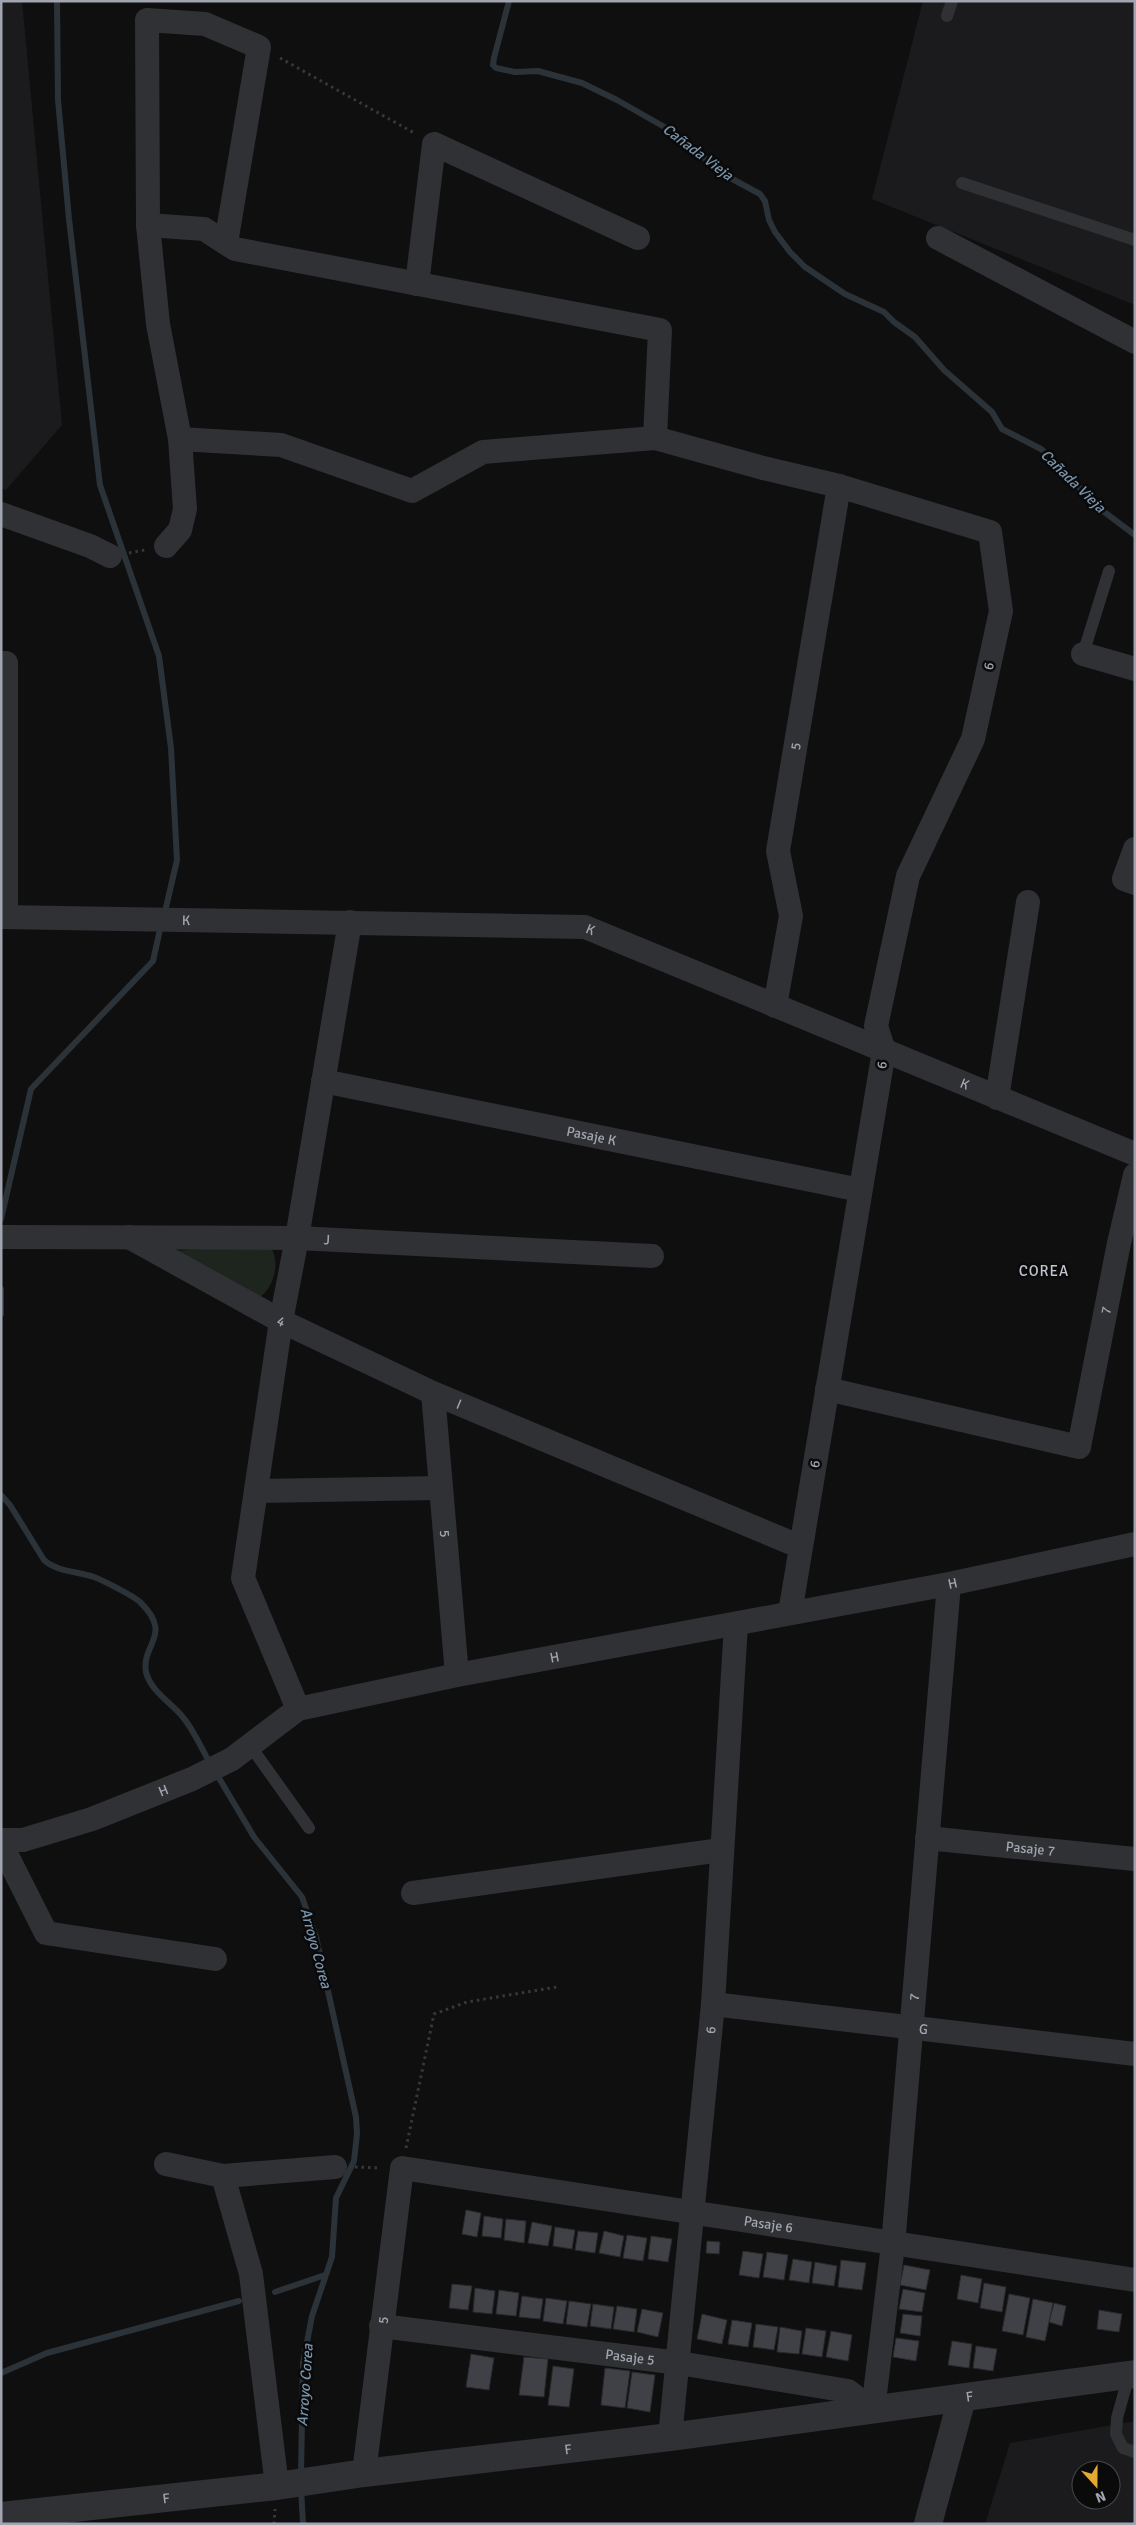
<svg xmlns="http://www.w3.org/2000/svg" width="1136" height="2525" font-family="Signika,sans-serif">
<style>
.built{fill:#1b1b1d;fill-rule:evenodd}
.green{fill:#1e241e}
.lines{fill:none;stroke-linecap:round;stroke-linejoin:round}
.stream{stroke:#2b3339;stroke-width:6}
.building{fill:#404146;stroke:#29292c}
.path{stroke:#36383c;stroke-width:3;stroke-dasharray:2.5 4;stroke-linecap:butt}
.service{stroke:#303135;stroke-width:12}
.minor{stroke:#303135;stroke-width:24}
.tertiary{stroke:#303135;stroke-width:28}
.labels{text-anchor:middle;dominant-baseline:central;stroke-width:5;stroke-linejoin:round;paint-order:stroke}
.street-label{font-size:14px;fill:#a1a5b0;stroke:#0a0a0b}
.water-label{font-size:15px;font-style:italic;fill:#7993aa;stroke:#0a0a0b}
.neighbourhood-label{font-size:15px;letter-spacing:1px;fill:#c1c4cc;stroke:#0a0a0b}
</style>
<rect width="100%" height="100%" fill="#0f0f10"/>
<path class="built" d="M1 1H22L62 425 6 490 1 488Z
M923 1H1135V305L872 199Z
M1135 2421V2524H985L1010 2443ZM1081 2470H1111V2500H1081Z"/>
<path class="green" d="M261 1245 270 1246C281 1260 274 1288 260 1297L173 1251Z"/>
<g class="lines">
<path class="stream" d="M57 1 58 100 69 219 100 485 159 656 171 748 177 860 164 916
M509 1 494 58 493 65 496 68 515 72 538 71 582 83 617 100 675 133 723 174 760 194 765 201 769 220 775 232 790 252 805 267 845 294 884 312 894 322 915 337 944 370 992 412 1002 429 1041 449 1061 467 1095 505 1135 535
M1 1219 31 1089 153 961 161 925
M1 1289V1314
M1 1495 10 1505 44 1560C57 1572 77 1571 94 1577 104 1581 132 1595 140 1602 174 1635 141 1644 146 1672 150 1690 170 1702 182 1716 194 1730 201 1748 211 1765
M216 1773 254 1837 302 1897 316 1937 356 2117 357 2134 354 2161 336 2198 332 2257 312 2316 303 2363 301 2475
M275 2292 325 2275
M1 2373 47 2353 239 2301
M301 2488 303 2524"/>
</g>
<path class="building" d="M466 2210 481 2213 477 2237 462 2234Z
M484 2216 503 2219 501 2238 482 2236Z
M506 2219 526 2221 524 2243 504 2240Z
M532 2222 552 2226 548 2246 528 2243Z
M555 2227 575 2230 572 2249 553 2246Z
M578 2231 598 2233 595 2253 575 2250Z
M604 2231 624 2236 620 2257 599 2253Z
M627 2235 647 2238 643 2261 623 2258Z
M651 2236 672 2239 668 2262 648 2259Z
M707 2241 720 2242 719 2254 706 2253Z
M743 2251 763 2254 759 2278 739 2275Z
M767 2252 788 2255 784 2280 763 2277Z
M793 2259 812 2262 809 2283 789 2280Z
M841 2260 866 2263 862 2290 838 2287Z
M815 2262 837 2266 834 2286 812 2283Z
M904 2265 930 2270 926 2290 900 2285Z
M961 2275 982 2279 978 2303 957 2299Z
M984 2283 1006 2287 1002 2312 980 2308Z
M452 2284 472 2286 468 2310 449 2308Z
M475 2288 495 2291 492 2314 473 2312Z
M903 2289 925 2293 922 2312 899 2309Z
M499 2290 519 2293 516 2316 496 2314Z
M1009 2294 1030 2298 1023 2335 1002 2331Z
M522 2296 543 2299 540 2319 519 2317Z
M546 2298 567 2301 563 2324 543 2321Z
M1033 2299 1053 2303 1045 2341 1026 2337Z
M569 2301 591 2304 587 2327 566 2324Z
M1054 2303 1066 2306 1062 2326 1049 2322Z
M593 2304 614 2307 611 2329 590 2326Z
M617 2306 637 2309 634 2332 613 2329Z
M642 2309 663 2313 658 2337 637 2332Z
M1099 2310 1122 2314 1119 2332 1097 2329Z
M702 2314 727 2320 722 2344 697 2339Z
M903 2314 922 2316 920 2336 900 2333Z
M732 2320 752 2323 748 2347 728 2344Z
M756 2324 778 2327 774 2350 753 2347Z
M780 2327 802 2331 799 2354 777 2352Z
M806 2328 826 2331 822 2357 802 2354Z
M831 2331 852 2335 848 2361 826 2357Z
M896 2338 919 2341 916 2361 893 2357Z
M952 2341 972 2344 969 2368 948 2365Z
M976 2346 997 2349 993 2371 973 2368Z
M471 2354 494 2358 489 2390 466 2387Z
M524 2357 548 2359 544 2397 519 2395Z
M553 2366 574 2369 569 2407 548 2405Z
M605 2368 630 2371 625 2408 601 2405Z
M632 2372 655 2375 650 2412 627 2408Z"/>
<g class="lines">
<path class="path" d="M280 58 416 134
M129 553 145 550
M406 2148 434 2014 467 2002 557 1987
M355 2167 381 2168
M274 2524 275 2509"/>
<path class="service" d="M947 16 952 1
M962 183 1135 240
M1083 654 1109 571
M249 1744 309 1828
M1129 2375 1117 2418 1116 2434 1123 2448 1135 2452"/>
<g class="minor">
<path d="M148 225 204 229 235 249 660 330 655 438"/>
<path d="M938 238 1135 342"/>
<path d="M417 284 434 144 638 238"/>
<path d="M180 439 158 324 148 225 147 20 205 24 259 47 226 243"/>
<path d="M1 514 90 546 110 556"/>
<path d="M166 546 180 530 185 509 180 439 281 445 412 491 483 452 655 438 763 468 839 486 990 532 1001 611 973 739 908 876 876 1026 884 1051 790 1613"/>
<path d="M1083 654 1135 669"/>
<path d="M1 663H6V917"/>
<path d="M1135 849 1124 879 1135 883"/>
<path id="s1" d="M1 917 585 927 1135 1154"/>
<path id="s2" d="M775 1006 791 916 778 851 839 486"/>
<path id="s3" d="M323 1081 860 1190"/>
<path d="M997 1098 1028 902"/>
<path id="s4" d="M1 1237 297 1238 652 1256"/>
<path id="s5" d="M129 1237 281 1321 433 1393 801 1547"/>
<path id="s6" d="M827 1389 1079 1447 1119 1243 1135 1175"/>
<path id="s7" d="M433 1393 457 1675"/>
<path d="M256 1491 441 1488"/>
<path d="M298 1709 243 1578 281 1321 297 1238 350 922"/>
<path id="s8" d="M927 1838 1135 1859"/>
<path id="s9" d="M1 1840H23L92 1819 192 1779 232 1759 298 1709 457 1675 949 1584 1135 1544"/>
<path d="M1 1844 46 1933 215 1959"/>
<path d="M413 1893 721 1850"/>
<path id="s10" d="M713 2004 1135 2054"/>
<path d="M166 2164 223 2176 335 2167"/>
<path d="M223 2176 251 2274 277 2486"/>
<path id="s11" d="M381 2326 679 2363 848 2391 873 2410"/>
<path id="s12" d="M873 2410 893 2245 949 1584"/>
<path id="s13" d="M670 2437 713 2004 736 1624"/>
<path id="s14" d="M364 2473 402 2168 1135 2280"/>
</g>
<g class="tertiary">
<path id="s15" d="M1 2516 277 2486 364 2473 670 2437 1135 2374"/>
<path d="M928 2524 962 2398"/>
</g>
</g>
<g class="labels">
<g class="street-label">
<text transform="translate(989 666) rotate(-78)">6</text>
<text stroke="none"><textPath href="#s2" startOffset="264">5</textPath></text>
<text stroke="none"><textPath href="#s1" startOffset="185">K</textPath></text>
<text stroke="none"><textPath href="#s1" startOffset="590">K</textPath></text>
<text transform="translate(882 1065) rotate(-80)">6</text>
<text stroke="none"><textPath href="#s1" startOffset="995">K</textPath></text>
<text stroke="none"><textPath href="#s3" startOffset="274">Pasaje K</textPath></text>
<text stroke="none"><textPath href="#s4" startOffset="326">J</textPath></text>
<text stroke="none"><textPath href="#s6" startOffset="398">7</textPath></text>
<text stroke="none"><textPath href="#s5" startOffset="174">4</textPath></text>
<text stroke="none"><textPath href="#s5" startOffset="370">I</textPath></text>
<text transform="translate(815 1464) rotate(-80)">6</text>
<text stroke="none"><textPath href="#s7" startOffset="141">5</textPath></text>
<text stroke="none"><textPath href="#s9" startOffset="996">H</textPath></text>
<text stroke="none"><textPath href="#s9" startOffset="591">H</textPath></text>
<text stroke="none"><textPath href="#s9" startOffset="171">H</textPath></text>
<text stroke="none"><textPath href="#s8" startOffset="104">Pasaje 7</textPath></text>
<text stroke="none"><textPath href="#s12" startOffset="415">7</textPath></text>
<text stroke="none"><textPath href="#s10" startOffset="212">G</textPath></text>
<text stroke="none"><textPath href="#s13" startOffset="409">6</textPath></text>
<text stroke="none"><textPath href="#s14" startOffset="678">Pasaje 6</textPath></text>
<text stroke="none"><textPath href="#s14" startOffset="154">5</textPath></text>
<text stroke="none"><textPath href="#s11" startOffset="251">Pasaje 5</textPath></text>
<text stroke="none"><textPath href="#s15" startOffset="976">F</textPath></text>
<text stroke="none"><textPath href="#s15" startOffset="571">F</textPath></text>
<text stroke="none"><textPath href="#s15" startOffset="166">F</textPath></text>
</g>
<g class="water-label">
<text transform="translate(698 152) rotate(37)">Cañada Vieja</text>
<text transform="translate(1073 481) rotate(44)">Cañada Vieja</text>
<text transform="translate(316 1948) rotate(75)">Arroyo Corea</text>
<text transform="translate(305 2385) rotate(-86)">Arroyo Corea</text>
</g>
<g class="neighbourhood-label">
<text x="1044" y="1271">COREA</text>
</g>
</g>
<rect width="1136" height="2525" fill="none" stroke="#a1a5b0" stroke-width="5"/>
<g transform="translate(1096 2485) rotate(159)"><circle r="24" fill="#0a0a0b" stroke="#46484d"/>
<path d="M0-4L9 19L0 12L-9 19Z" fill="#e4a833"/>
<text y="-8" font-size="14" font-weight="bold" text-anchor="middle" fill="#a1a5b0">N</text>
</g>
</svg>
